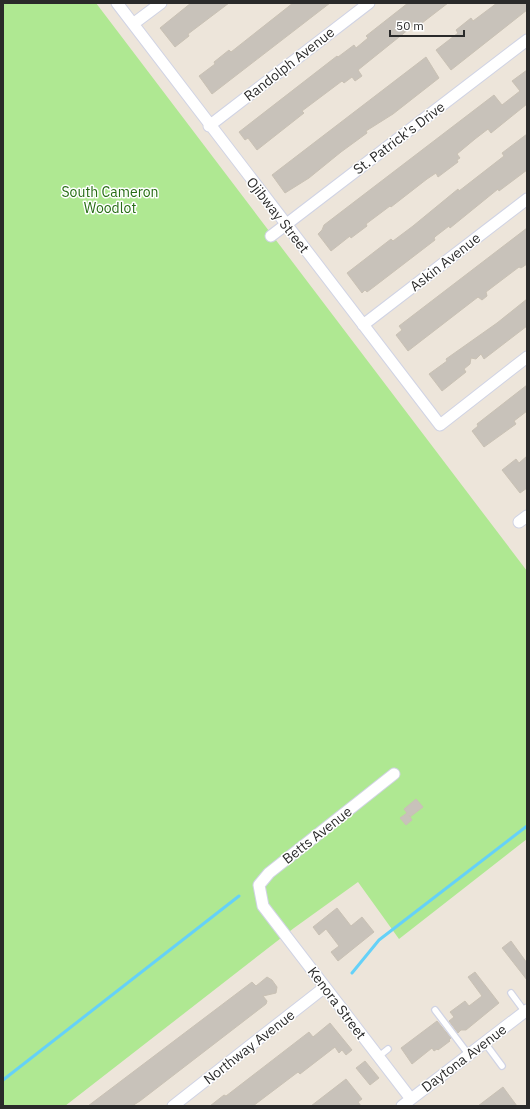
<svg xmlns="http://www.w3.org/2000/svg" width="530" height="1109" font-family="'IBM Plex Sans',sans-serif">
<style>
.green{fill:#afe892}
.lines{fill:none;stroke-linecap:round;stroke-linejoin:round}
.stream{stroke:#65d1f8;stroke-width:3}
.building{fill:#c8c2ba;stroke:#c9c1b4}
.service-casing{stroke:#d0d3e4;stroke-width:8}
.minor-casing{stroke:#d0d3e4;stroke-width:13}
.service{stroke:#fff;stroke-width:5.5}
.minor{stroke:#fff;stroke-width:11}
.labels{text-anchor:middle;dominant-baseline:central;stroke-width:3;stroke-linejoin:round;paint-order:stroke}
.street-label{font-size:14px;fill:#2a2a2a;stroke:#fff}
.park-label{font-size:14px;fill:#266d14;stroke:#fff}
</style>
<rect width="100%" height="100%" fill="#ede5da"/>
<path class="green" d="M3 3H96L527 571V839L399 939 358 882 294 928 65 1106H3Z"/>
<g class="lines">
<path class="stream" d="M352 973 379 940 527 826
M3 1080 239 896"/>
</g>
<path class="building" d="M191 3H229L188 34 189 36 175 47 160 28Z
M293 3H330L212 94 199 76 215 64 214 62 229 50 231 52Z
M408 3H448L422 23 424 25 418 30 414 25 358 70 362 76 355 81 352 77 344 83 342 81 302 111 304 113 257 150 248 138 245 140 239 132 337 56 338 57 354 45 356 48 368 38 366 36Z
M497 3H527V10L451 70 436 50 458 33 456 30 471 18 473 21Z
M426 57 439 78 393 114 366 131 367 133 341 152 309 178 285 193 272 175Z
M527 70V104L491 133 488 129 475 139 457 154 460 158 457 160 458 162 438 177 436 173 427 179 391 207 390 206 366 224 367 226 351 238 350 236 331 251 318 234 322 230 324 225 494 95 502 105 520 91 512 81Z
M527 134V170L499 191 498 189 450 228 449 226 436 236 434 238 435 240 375 286 367 292 365 290 362 293 347 273 391 239 393 241 413 226 458 189 459 191 504 156 502 153Z
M527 228V264L521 268 519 267 486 292 487 296 482 300 478 297 408 351 396 335 402 330 399 326Z
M527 299V326L484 359 481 354 476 359 471 358 470 364 464 369 466 372 442 391 429 374 447 361 446 359 497 323Z
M527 385V411L514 421 516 424 484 447 472 431 478 426 477 424Z
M527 456V488L520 493 502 470 516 459 519 463Z
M416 799 423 807 410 817 409 815 412 820 406 825 400 818 407 813 404 809Z
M337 908 351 926 362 917 374 932 338 961 331 952 339 946 326 929 319 935 313 927Z
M511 941 527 963V980L502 948Z
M475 972 499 1003 466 1030H461L458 1033 449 1021 454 1017 450 1012 465 1001 469 1006 482 996 468 977Z
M267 977 272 980 277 987 276 993 263 996 267 1001 266 1004 140 1101 132 1106H88L252 982 256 986Z
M437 1021 451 1038 449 1040 450 1041 438 1050 437 1049 434 1051 432 1048 412 1064 401 1048Z
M330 1023 352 1050 346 1055 342 1050 339 1053 335 1047 300 1074 298 1072 253 1106H210L224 1095 226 1096 309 1032 313 1037Z
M365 1061 379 1078 370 1085 356 1068Z
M346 1079 362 1099 358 1102 361 1106H311Z
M503 1087 517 1106H478Z"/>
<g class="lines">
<defs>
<path id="service" d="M511 993 525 1012
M435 1010 469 1055
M485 1043 502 1066
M378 1057 388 1049"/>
<path id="minor" d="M117 3 440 425 527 357
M133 24 161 3
M209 126 369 3
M271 236 527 40
M363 325 527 199
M519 522 527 516
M394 774 269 873 259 885 263 906 411 1099
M173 1106 325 987
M402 1106 527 1010"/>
</defs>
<use href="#service" class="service-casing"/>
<use href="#minor" class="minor-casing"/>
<use href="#service" class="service"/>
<use href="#minor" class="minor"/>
</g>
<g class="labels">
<g class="street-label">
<text transform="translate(289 64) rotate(-38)">Randolph Avenue</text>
<text transform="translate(399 138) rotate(-37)">St. Patrick's Drive</text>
<text transform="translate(278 215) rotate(52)">Ojibway Street</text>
<text transform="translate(445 262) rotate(-38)">Askin Avenue</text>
<text transform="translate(317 835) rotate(-38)">Betts Avenue</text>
<text transform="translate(337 1003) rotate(53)">Kenora Street</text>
<text transform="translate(249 1047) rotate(-38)">Northway Avenue</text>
<text transform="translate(464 1058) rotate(-37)">Daytona Avenue</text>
</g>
<g class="park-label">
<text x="110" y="192">South Cameron<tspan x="110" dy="16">Woodlot</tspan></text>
</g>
</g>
<rect width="530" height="1109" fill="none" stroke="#2a2a2a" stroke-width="8"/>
<path d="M390 30v6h74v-6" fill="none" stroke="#2a2a2a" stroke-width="2"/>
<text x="396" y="30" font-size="12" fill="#2a2a2a" stroke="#ffffff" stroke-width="3" paint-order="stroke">50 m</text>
</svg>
